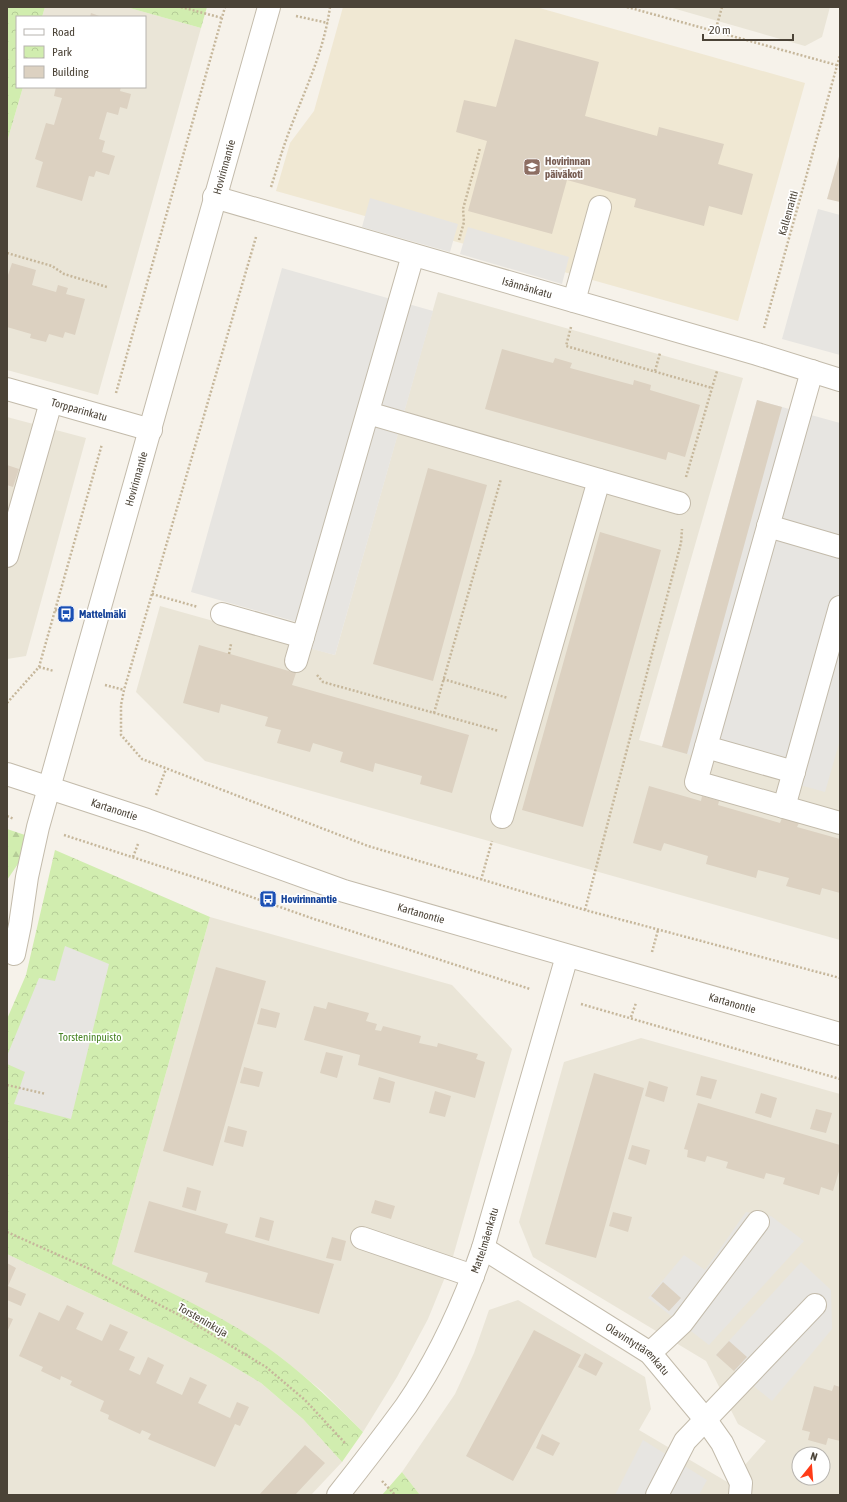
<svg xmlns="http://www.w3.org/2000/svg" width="847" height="1502" font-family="'Asap Condensed',sans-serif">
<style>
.residential{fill:#eae5d7;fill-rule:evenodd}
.education{fill:#f0e8d3}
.forest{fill:url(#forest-firs)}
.park{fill:url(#park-crowns)}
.parking{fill:#e7e5e1}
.building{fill:#dcd1c1}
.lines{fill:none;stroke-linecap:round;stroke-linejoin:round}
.minor-casing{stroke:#c3bbab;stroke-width:24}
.path{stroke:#c6b79b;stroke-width:2.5;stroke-dasharray:2 2;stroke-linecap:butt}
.minor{stroke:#fff;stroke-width:22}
.labels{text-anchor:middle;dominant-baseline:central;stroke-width:3.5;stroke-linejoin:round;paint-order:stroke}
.education-label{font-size:11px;font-weight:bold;fill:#785e54;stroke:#fff;text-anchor:start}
.street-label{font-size:11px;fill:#4b4337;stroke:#fff}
.transit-label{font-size:11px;font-weight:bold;fill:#164399;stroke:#fff;text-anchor:start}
.park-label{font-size:11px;fill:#478324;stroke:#fff}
</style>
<defs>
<pattern id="forest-firs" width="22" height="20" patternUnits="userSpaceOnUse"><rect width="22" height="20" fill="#d1edaf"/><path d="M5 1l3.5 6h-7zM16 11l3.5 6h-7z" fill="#b5cc97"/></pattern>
<pattern id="park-crowns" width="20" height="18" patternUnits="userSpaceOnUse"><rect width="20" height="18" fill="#d1edaf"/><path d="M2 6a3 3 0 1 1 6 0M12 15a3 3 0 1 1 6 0" fill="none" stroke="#b5cc97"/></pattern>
</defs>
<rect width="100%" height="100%" fill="#f6f2ea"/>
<path class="residential" d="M45 7H126L201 28 98 395 7 370V142L23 87H145V17H42Z
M669 7H830L822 37 805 46Z
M438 292 743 378 639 740 817 788 840 710V940L205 761 136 692 160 606 335 655Z
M7 417 86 438 26 656 7 659Z
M210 917 452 985 512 1049 452 1260 428 1319 397 1377 363 1432 322 1391 279 1356 232 1325 112 1264Z
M641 1038 840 1094V1495H420L402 1472 455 1394 474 1353 489 1310 518 1300 645 1377 651 1409 639 1430 729 1483 766 1441 738 1424 706 1361 533 1257 519 1222 564 1062ZM799 1454H823V1478H799Z
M7 1254 164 1329 214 1355 261 1383 303 1419 342 1462 311 1495H7Z"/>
<path class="education" d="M343 7H536L805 83 738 321 276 191 290 143 314 111Z"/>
<path class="forest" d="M7 829 25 835 20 861 7 880Z"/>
<path class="park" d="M7 7H45L42 17H17V87H23L7 142Z
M126 7H207L201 28Z
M55 850 210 917 112 1264C169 1292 229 1318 279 1356 309 1379 336 1405 363 1432L342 1462 303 1419 261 1383 214 1355 164 1329 7 1254V1019L26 975Z
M402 1472 420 1495H382Z"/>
<path class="parking" d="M370 198 458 224 450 252 362 227Z
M818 209 840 215V355L782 339Z
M468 227 569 257 562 284 460 254Z
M282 268 433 311 335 655 312 649 318 628 191 592Z
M757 400 840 423V740L825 792 662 747Z
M65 946 109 964 71 1119 14 1104 25 1072 7 1064V1056L39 978 55 981Z
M746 1212 771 1216 804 1241 709 1345 648 1298 684 1255 705 1270Z
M801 1262 831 1290 832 1329 772 1401 716 1355Z
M643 1440 707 1480 699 1495H615Z"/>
<path class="building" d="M91 13 102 17H90Z
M515 39 599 62 585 116 657 136 659 127 724 144 718 164 753 174 742 215 709 206 704 226 634 207 636 199 567 180 552 234 468 211 487 141 456 132 464 100 496 107Z
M56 87H121L120 91 131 94 127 109 120 107 118 115 107 112 99 139 105 141 102 152 115 156 109 175 96 171 94 177 89 176 82 201 36 187 43 162 35 159 46 123 54 125 62 98 54 96Z
M840 153V202L827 199Z
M12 263 36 270 32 285 56 292 58 285 68 288 66 294 85 299 75 335 65 332 63 338 49 334 46 342 30 338 31 334 7 327V278Z
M502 349 553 363 555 358 572 363 570 368 633 385 634 380 651 385 650 390 700 405 685 457 668 452 666 460 485 409Z
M757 400 782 407 687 754 662 747Z
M7 465 19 469 13 487 7 485Z
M428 468 487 485 433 681 373 664Z
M600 532 661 550 583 827 522 810Z
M199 645 296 673 292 685 469 735 452 793 420 784 422 776 375 763 373 772 340 762 343 752 313 743 310 752 277 743 281 730 265 726 268 717 221 704 219 713 183 703Z
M649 786 701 801 702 796 719 801 718 805 780 823 782 818 799 823 797 827 840 839V893L822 888 820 895 786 886 789 878 758 870 756 878 706 864 708 856 664 843 661 851 633 843Z
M216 967 266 981 213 1166 163 1151Z
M328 1002 369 1013 366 1021 377 1024 375 1030 381 1031 383 1026 421 1036 419 1043 437 1047 438 1043 478 1054 476 1059 485 1062 475 1098 358 1065 360 1055 304 1040 314 1006 326 1009Z
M261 1008 280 1013 276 1028 257 1024Z
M326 1052 343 1056 337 1078 320 1073Z
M244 1067 263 1072 259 1087 240 1083Z
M594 1073 644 1088 596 1258 545 1244Z
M701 1076 717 1080 711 1099 696 1095Z
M379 1077 395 1082 390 1103 373 1099Z
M649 1081 668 1087 664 1102 645 1096Z
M435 1091 451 1096 445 1117 429 1113Z
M761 1093 777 1098 771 1118 755 1113Z
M698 1103 840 1145V1168L833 1191 821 1187 819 1195 783 1184 785 1178 766 1173 764 1179 726 1168 728 1162 707 1156 705 1162 687 1157 688 1150 684 1149Z
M816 1109 832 1113 826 1133 810 1129Z
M228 1126 247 1131 243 1147 224 1142Z
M632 1145 650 1150 646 1165 628 1159Z
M187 1187 201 1191 196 1211 182 1207Z
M375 1200 395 1206 391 1219 371 1213Z
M149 1201 228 1224 225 1233 334 1264 319 1314 205 1282 208 1273 134 1252Z
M613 1212 632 1217 628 1232 609 1226Z
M260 1217 274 1221 269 1241 255 1237Z
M332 1237 346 1241 341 1261 326 1258Z
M7 1263 16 1268 8 1286 26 1294 21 1306 7 1300Z
M663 1282 681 1298 669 1311 651 1296Z
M67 1305 84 1313 76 1329 102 1341 110 1324 128 1332 119 1350 135 1357 129 1370 140 1375 148 1357 164 1365 156 1383 182 1395 190 1377 207 1385 198 1403 230 1418 237 1402 249 1407 240 1426 235 1424 215 1467 148 1439 151 1434 142 1430 140 1434 108 1419 109 1415 100 1411 104 1401 70 1385 72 1381 61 1376 60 1380 41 1371 43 1367 19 1356 39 1312 59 1321Z
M7 1317 13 1319 7 1332Z
M534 1330 581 1355 513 1481 466 1456Z
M729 1341 747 1357 734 1371 716 1355Z
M585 1353 603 1363 596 1376 578 1367Z
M834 1385 840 1387V1441L828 1438 826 1445 808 1440 810 1432 802 1430 814 1386 832 1391Z
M542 1434 560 1443 553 1456 536 1448Z
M305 1445 325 1463 295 1495H259Z"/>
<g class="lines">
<defs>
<g id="minor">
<path id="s1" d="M214 197 757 354 840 380"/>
<path d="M574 301 600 207"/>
<path d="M812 371 696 782 840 823"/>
<path id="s2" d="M7 389 151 430"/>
<path d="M368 413 679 503"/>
<path d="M768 526 840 547"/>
<path d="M7 556 51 402"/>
<path d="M222 614 303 637 413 255"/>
<path d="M296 661 303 637"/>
<path d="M706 747 794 772"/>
<path id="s3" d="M7 774 147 820 344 891 840 1034"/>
<path d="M784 807 840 607"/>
<path d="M502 817 599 480"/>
<path id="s4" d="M14 954 20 925 27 877 38 827 269 7"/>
<path d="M362 1238 473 1276"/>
<path id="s5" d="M483 1248 650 1353 705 1419 722 1443 741 1483 740 1495"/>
<path d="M650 1353 682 1323 758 1222"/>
<path id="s6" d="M338 1495C361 1466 384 1436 406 1406 439 1358 464 1303 483 1248L567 956"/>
<path d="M657 1495 685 1441 815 1305"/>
</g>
</defs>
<use href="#minor" class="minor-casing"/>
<path class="path" d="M181 7 222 18
M627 7 840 66
M296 16 328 23
M715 32 722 7
M271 187C276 172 280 157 285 143 301 97 323 57 330 7
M256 237 124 690 121 705V735L142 759 368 846 585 910 840 978
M459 240 464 222 463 209 480 148
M7 253 52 266 64 274 107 287
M571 327 566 346 712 388
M764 328 840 55
M655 371 660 353
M116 393 225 7
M686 477 717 371
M152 594 198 607
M55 610 66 614
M229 654 231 644
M39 667 54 671
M317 675 323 682 499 731
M443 679 508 698
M105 685 124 690
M7 703 39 667 102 444
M434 713 501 479
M156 795 166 769
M7 816 14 819
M64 835 206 881 314 919 530 989
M133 857 138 844
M481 880 492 841
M585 910 681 543 682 529
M652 952 658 930
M581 1004 840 1079
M631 1017 636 1003
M7 1085 46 1094
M7 1232 92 1270 185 1318 266 1367 305 1400 345 1443
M382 1481 395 1495"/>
<use href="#minor" class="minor"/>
</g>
<defs>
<symbol id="school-square" viewBox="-11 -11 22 22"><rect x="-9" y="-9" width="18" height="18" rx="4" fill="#8d6e63" stroke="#fff"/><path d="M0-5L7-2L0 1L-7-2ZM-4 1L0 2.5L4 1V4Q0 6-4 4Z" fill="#fff"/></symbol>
<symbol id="bus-square" viewBox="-11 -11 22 22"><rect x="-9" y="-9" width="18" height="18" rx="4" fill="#1a4fb4" stroke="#fff"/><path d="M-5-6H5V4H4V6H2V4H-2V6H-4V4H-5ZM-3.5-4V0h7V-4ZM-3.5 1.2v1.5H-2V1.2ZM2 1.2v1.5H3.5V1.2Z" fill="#fff"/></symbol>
</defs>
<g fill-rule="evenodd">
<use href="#school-square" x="522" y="157" width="20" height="20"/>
<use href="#bus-square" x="56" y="604" width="20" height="20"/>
<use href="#bus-square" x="258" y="889" width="20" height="20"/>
</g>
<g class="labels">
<g class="education-label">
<text x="545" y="161">Hovirinnan<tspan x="545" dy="13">päiväkoti</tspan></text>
</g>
<g class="street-label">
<text stroke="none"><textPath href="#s4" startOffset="815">Hovirinnantie</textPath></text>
<text transform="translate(788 213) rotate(-74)">Kallenraitti</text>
<text stroke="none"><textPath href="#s1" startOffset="326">Isännänkatu</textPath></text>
<text stroke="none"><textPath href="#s2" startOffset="75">Torpparinkatu</textPath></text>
<text stroke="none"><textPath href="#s4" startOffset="491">Hovirinnantie</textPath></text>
<text stroke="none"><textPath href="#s3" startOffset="113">Kartanontie</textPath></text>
<text stroke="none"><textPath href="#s3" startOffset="437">Kartanontie</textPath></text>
<text stroke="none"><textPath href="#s3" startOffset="761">Kartanontie</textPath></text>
<text stroke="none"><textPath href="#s6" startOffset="296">Mattelmäenkatu</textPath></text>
<text transform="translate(203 1320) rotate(30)">Torsteninkuja</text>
<text stroke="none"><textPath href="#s5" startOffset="185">Olavintyttärenkatu</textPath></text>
</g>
<g class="transit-label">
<text x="79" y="614">Mattelmäki</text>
<text x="281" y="899">Hovirinnantie</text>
</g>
<g class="park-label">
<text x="90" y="1037">Torsteninpuisto</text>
</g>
</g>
<rect width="847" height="1502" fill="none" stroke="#4b4337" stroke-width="16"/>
<rect x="16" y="16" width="130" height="72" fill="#ffffff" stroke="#b7b4af"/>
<rect x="24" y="29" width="20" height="6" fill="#ffffff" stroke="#b7b4af"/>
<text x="52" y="36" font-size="12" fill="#4b4337">Road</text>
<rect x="24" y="46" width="20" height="12" fill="url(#park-crowns)" stroke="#b7b4af"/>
<text x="52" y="56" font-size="12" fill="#4b4337">Park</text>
<rect x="24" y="66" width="20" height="12" fill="#dcd1c1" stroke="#b7b4af"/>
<text x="52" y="76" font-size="12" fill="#4b4337">Building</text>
<g transform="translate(811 1466) rotate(17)"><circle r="19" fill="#ffffff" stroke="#b7b4af"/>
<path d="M0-3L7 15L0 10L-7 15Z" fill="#ff3c18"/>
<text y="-6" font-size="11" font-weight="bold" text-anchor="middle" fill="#4b4337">N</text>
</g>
<path d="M703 34v6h90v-6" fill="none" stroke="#4b4337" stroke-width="2"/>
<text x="709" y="34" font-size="12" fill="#4b4337" stroke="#ffffff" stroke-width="3" paint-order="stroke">20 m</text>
</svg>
